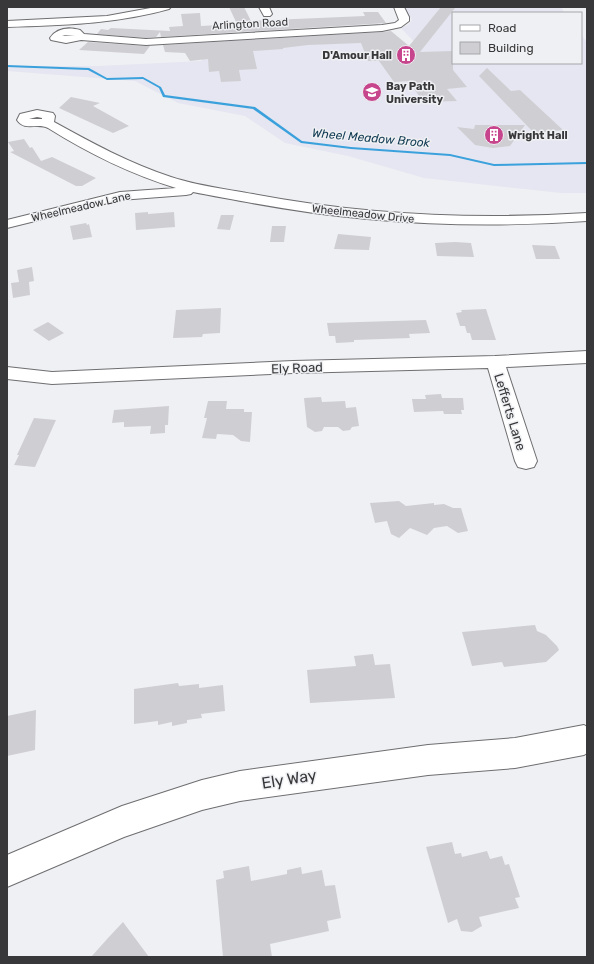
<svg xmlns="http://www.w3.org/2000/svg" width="594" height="964" font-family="Rubik,sans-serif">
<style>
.built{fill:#e5e6f1}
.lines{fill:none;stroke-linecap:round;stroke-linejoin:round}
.stream{fill:#3ba1dc;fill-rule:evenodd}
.building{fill:#cfcfd3}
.minor-casing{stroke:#6e6e71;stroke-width:2}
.minor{fill:#fff;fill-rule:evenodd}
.labels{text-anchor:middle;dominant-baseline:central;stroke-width:3;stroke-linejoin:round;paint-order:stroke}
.far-street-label{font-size:11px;fill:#38383a;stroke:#eff0f3}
.far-poi-label{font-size:11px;font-weight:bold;fill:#38383a;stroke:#eff0f3;text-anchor:start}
.far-water-label{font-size:12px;font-style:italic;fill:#113b53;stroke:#eff0f3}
.street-label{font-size:13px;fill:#38383a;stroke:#eff0f3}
.near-street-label{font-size:16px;fill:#38383a;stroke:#eff0f3}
</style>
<rect width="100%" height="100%" fill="#eff0f3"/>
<path class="built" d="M403 7H561L565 13H453V63H581V34L587 43V193H561L424 178 348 156 285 143 245 116 178 103 135 81 7 71V66H98L202 61 198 42 364 32 376 50 419 47 401 28 408 25 412 20Z"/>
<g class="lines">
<path class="stream" d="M7 65 89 68 107 78 143 77 161 87 165 95 255 107 302 141 351 147 450 154 494 164 587 162V164L494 166 450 156 351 149 301 143 253 109 163 97 159 88 143 79 107 80 88 70 7 67Z"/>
</g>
<path class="building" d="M229 7H244L251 21 365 16 363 12H378L386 23 161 37 160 32 156 37 146 38 97 34 101 29 108 30 111 28 170 31 169 27 183 26 181 14 200 13 201 26 237 24Z
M441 7H453L455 8 420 52 453 51V70L467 87 447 89 457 101 423 102 409 81 394 82 379 61H368L361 43 308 45 283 48V49L253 51 257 69 239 70 241 81 221 82 219 71 209 72 208 59 190 61 185 53 165 52 163 45 382 32 391 31 409 46Z
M88 42 146 46H150L144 54 79 50Z
M487 68 511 91 520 90 563 130 534 133 479 76Z
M71 97 100 103 93 106 129 126 113 133 59 108Z
M475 125H525L510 146 493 148 475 145 457 127 474 129Z
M24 139 30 148 32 147 41 161 52 157 96 178 82 186H76L10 152 14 151 8 142Z
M148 212V214L174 212 175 227 136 230 135 213Z
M221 215H234L230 230 217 229Z
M86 223 87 225 89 224 92 237 73 240 70 226Z
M272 226H286L284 242H270Z
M338 234 371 237 369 250 334 249Z
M455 242 471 243 474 257 437 256 435 243Z
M532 245 555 246 560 259H536Z
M32 267 34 281 29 282 30 295 13 298 11 283 19 282 17 270Z
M221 308 220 333 203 334 202 337 173 338 176 310Z
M486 309 496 340H472L470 333H467L465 326H460L456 313 462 312 461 310Z
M426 320 430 333 409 334 410 338 354 340V342L336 343 335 336H329L327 323Z
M48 322 64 333 49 341 33 330Z
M441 394 442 398H463L464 410H461L462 414H444L443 411 414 412 412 399H426L425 395Z
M321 397 322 402 345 401 346 408 356 407 359 426 352 427 350 430 343 431 338 427H324L322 431 315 432 307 427 304 398Z
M208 401H227L226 409H244V412H252L250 442 241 441 233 435 217 434 216 439 202 438 207 418H204Z
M169 406 168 425H165V433L150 434 151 426 124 427V422L112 423 114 410Z
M34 418 56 420 35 467 14 465 19 455H17Z
M399 501 406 506 434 503V505L444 504 453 508H461L468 531 458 533 447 526 434 528 427 535 410 528 399 538 391 534 387 521 375 523 370 503Z
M535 625 537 631 546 635 557 646 559 650 546 662 504 667 502 662 472 666 462 632Z
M373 654 375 665 390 664 395 698 310 703 307 670 356 666 354 656Z
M178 683 179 686 199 684V688L223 685 225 711 201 714 202 718 187 720V723L172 726V722L158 725V721L134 724V689Z
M36 710 35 750 7 756V716Z
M452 842 455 854 461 853 462 857 487 851 490 859 502 856 505 865 509 864 520 897 515 898 519 908 479 917 482 926 472 932 461 931 457 919 448 923 426 847Z
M249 866 251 881 287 874V870L301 867 302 874 322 870 325 886 335 885 341 918 327 921 329 931 270 944 272 957H223L216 880 224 878 223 871Z
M123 922 149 957H91L108 938Z"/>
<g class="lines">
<defs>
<path id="minor" d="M156 7H171L169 9C116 24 62 25 7 27V21L107 16Z
M259 7H269L272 14 270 16H264Z
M394 7H404L409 17V21L401 27 382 31 146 45 81 40 66 43 51 40 50 38C57 28 69 27 80 30L84 34 146 39 382 25 395 23 399 20ZM65 35H75L62 36Z
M37 110 53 113 55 116 54 122C92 143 129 163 171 177 198 186 226 189 253 194 364 215 475 220 587 213V221C473 229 365 224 252 203 232 199 212 196 193 192L191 194 186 195 120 200 7 228V220L120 192 176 188C130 174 88 153 48 128 37 122 25 132 17 120L20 114ZM37 117 42 118V119H29Z
M587 351V363L506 367 537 461 534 467 526 469 518 467 515 461 488 368 293 373 52 384 7 379V367L52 372 293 361 495 356Z
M584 725 587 727V753L584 755 515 768 428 775 240 801 202 810 124 837 7 887V855L122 806 202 780 240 771 428 745 515 738Z"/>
</defs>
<use href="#minor" class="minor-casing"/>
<use href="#minor" class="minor"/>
</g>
<defs>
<symbol id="building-disc" viewBox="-11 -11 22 22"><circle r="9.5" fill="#c7458d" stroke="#eff0f3"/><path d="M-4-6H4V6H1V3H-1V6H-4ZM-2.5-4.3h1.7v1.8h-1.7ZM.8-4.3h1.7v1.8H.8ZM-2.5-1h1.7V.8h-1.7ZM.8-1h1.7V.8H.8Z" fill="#fff"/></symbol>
<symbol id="university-disc" viewBox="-11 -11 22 22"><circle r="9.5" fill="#c7458d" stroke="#eff0f3"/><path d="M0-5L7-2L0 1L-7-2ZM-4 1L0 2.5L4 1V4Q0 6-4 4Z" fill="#fff"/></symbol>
</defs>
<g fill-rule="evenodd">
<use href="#building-disc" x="395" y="44" width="22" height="22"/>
<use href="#university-disc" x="361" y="81" width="22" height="22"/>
<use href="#building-disc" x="483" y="124" width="22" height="22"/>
</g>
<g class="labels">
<g class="far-street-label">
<text transform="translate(250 24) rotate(-3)">Arlington Road</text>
<text transform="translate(81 207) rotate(-13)">Wheelmeadow Lane</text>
<text transform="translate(363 214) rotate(6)">Wheelmeadow Drive</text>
</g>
<g class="far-poi-label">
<text x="392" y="55" text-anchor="end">D'Amour Hall</text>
<text x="386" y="86">Bay Path<tspan x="386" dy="13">University</tspan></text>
<text x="508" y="135">Wright Hall</text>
</g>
<g class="far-water-label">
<text transform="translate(371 138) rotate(5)">Wheel Meadow Brook</text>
</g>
<g class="street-label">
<text transform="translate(297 368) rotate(-2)">Ely Road</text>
<text transform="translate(510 412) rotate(73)">Lefferts Lane</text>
</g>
<g class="near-street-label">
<text transform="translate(289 779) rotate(-9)">Ely Way</text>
</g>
</g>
<rect width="594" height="964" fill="none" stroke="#38383a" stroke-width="16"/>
<rect x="452" y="12" width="130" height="52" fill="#eff0f3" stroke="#a6a6a9"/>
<rect x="460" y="25" width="20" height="6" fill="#ffffff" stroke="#a6a6a9"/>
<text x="488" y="32" font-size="12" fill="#38383a">Road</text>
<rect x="460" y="42" width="20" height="12" fill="#cfcfd3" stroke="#a6a6a9"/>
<text x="488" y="52" font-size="12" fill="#38383a">Building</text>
</svg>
